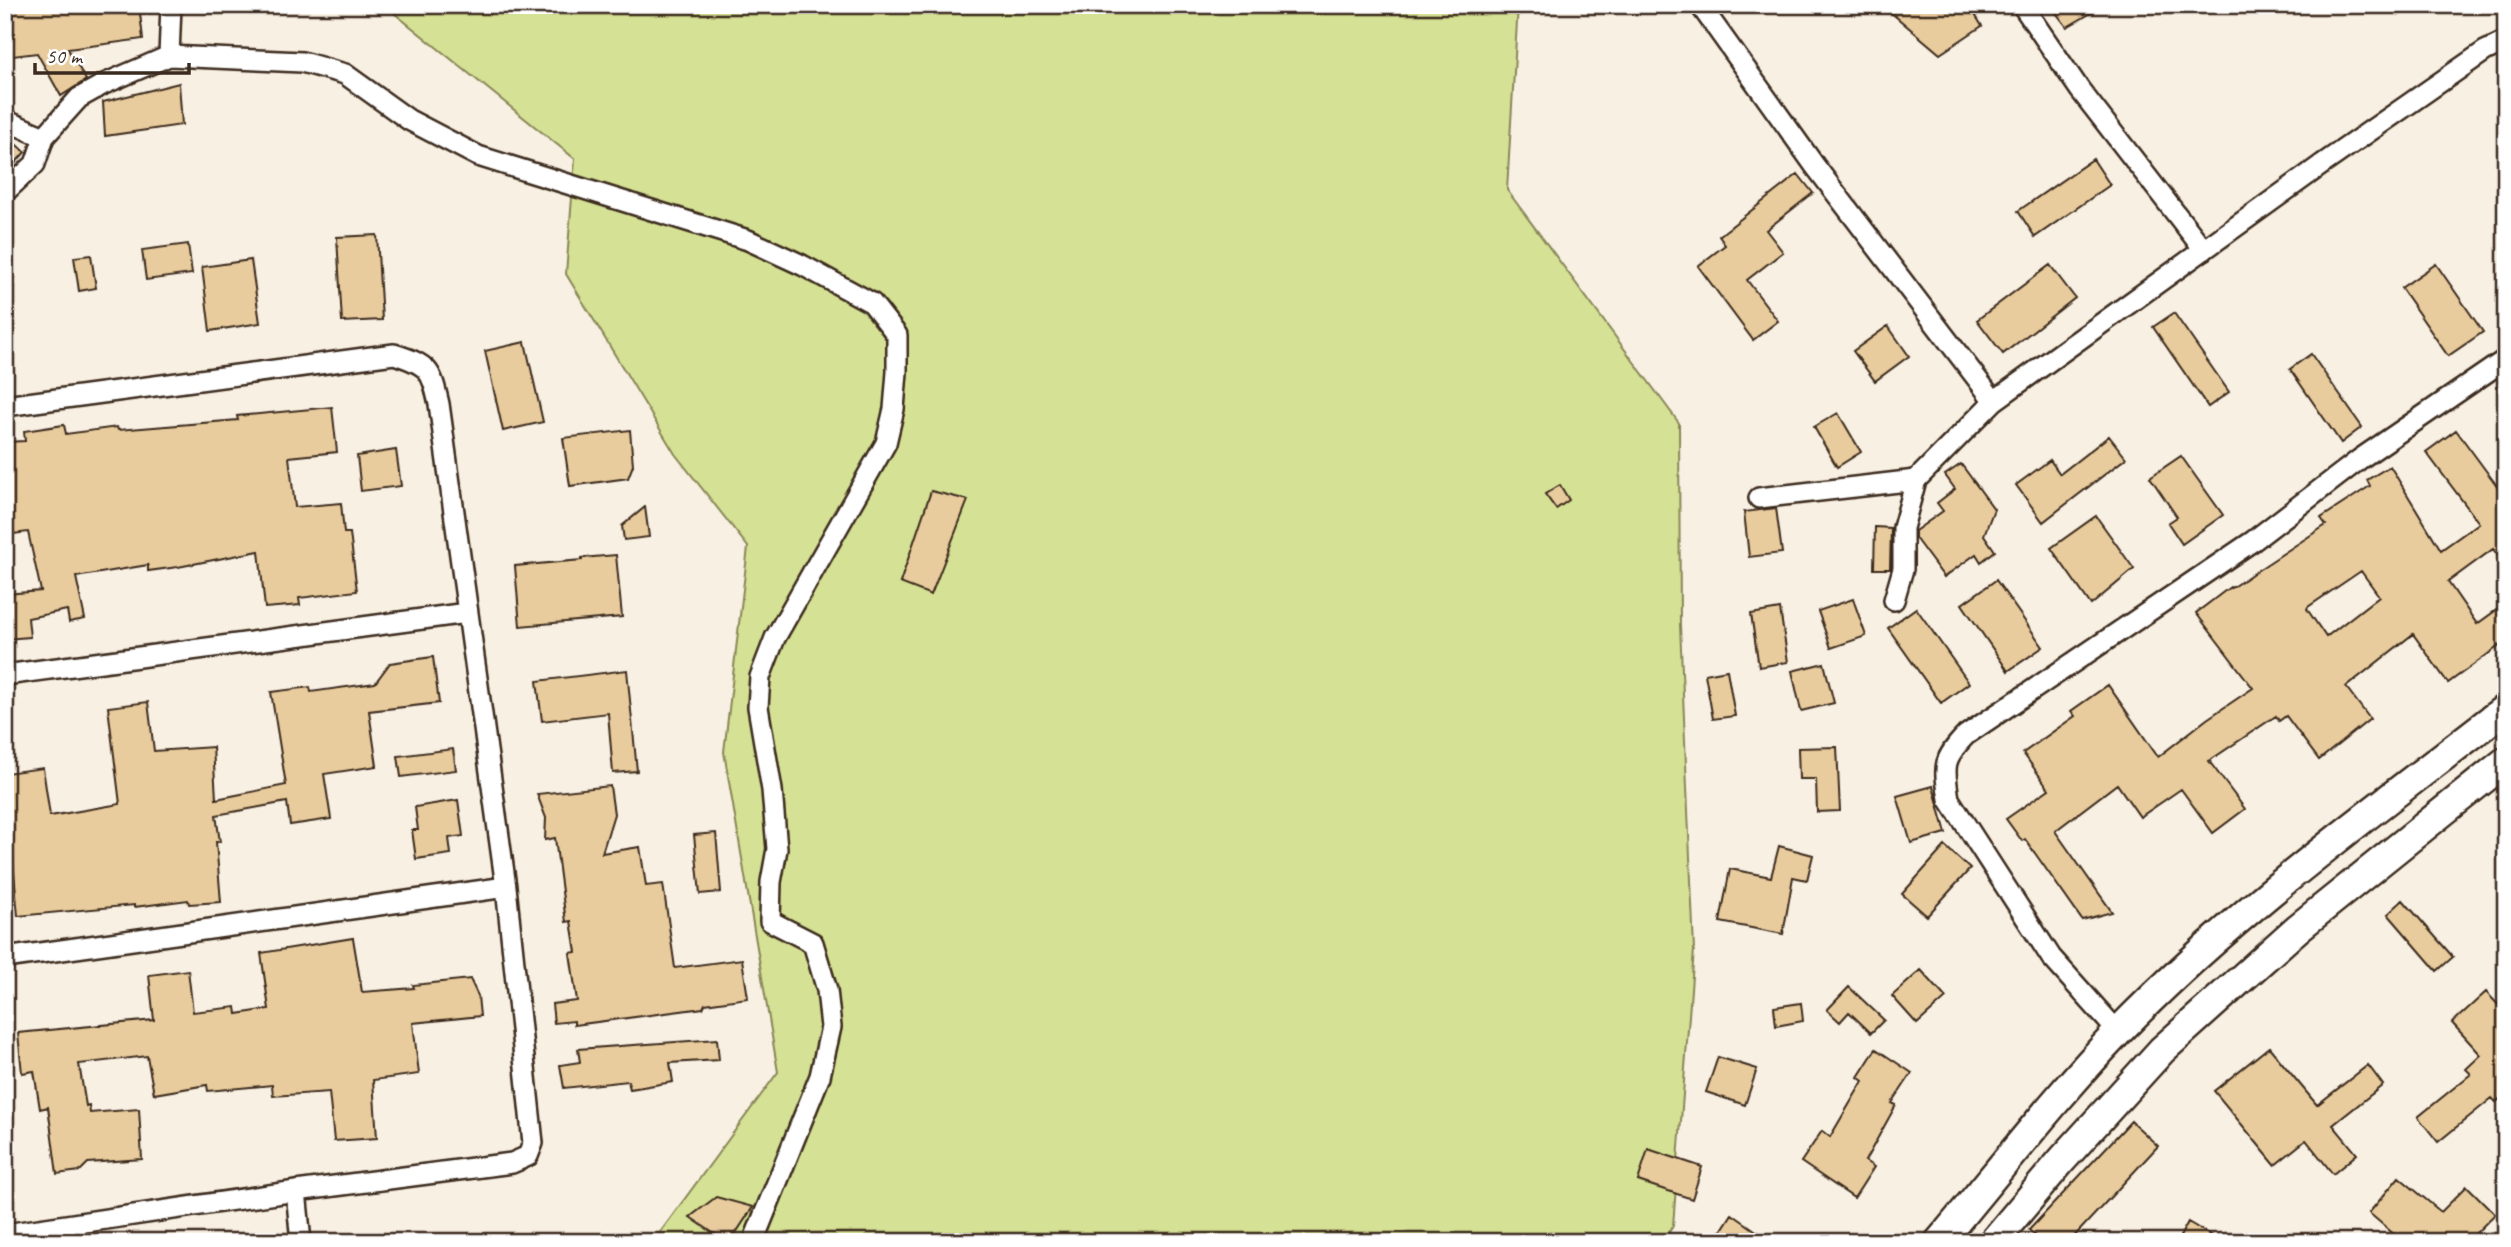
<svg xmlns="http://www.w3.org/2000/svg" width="2511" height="1247" font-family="Caveat,sans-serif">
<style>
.green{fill:#d5e194;stroke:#888659;stroke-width:2}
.building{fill:#e9cc9d;stroke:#3b2a1e;stroke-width:2;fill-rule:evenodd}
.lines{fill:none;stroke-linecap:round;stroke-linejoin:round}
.street-casing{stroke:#3b2a1e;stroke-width:24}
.secondary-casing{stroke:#3b2a1e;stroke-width:33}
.street{stroke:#fff;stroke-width:19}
.secondary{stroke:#fff;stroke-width:28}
</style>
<rect width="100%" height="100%" fill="#f8f0e2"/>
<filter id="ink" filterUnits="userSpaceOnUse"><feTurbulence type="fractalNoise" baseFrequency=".0143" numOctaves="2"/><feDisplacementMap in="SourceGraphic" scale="14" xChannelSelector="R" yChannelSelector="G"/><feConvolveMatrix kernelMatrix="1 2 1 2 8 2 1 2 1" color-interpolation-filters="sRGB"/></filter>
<g filter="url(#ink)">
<path class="green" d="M384 5H1518L1507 190 1679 423 1680 625 1694 950 1673 1226 1663 1242H653L778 1072 724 752 748 547 675 454 566 274 575 159Z"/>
<path class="building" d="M28 5H139L143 39 68 49 86 80 61 96 37 53 13 56 6 9Z
M1882 5H1969L1982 26 1940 54Z
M2050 5H2105L2067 27Z
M179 83 182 125 105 136 103 102Z
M5 135 25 152 5 175Z
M2093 159 2110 185 2035 237 2018 211Z
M1798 174 1813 193 1766 230 1783 252 1747 280 1778 321 1753 340 1698 266 1725 245 1719 236Z
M377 235 382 320 342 322 337 237Z
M188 244 192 274 146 280 142 250Z
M91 255 96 288 79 291 74 257Z
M251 260 260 323 210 331 202 267Z
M2436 264 2483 332 2448 356 2401 288Z
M2050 265 2075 298 2003 354 1977 320Z
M2174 313 2229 392 2208 407 2153 327Z
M1888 326 1909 356 1875 381 1853 351Z
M525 342 543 422 503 431 485 351Z
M2311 354 2362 427 2341 443 2290 369Z
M332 407 337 452 289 457 295 507 341 503 344 533H350L357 591 299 598 300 605 265 608 259 551 178 567 148 571V565L76 577 85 619 69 622 67 610 28 618 30 637 5 639V594L41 591 28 532 5 535V442L25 441 24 431 64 425 66 434 117 427 118 430 238 420 237 416Z
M1838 413 1861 452 1837 467 1814 427Z
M630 430 633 465 628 478 570 486 563 438Z
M2456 430 2506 498V567L2493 549 2448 582 2477 624 2506 603V641L2448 683 2413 634 2346 687 2370 719 2319 760 2286 716 2279 721 2276 716 2209 761 2245 809 2213 833 2181 789 2140 817 2117 784 2055 831 2112 912 2082 920 2025 839 2022 841 2006 819 2049 789 2023 753 2075 716 2071 711 2108 685 2158 757 2207 719 2253 688 2196 613 2230 587 2231 588 2326 525 2321 518 2370 486 2367 480 2390 466 2441 550 2479 523 2426 452ZM2361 571 2379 596 2326 637 2307 609 2308 607Z
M2109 436 2126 458 2043 522 2016 485 2050 460 2060 474Z
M396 450 401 486 361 491 357 456Z
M2181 456 2223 515 2182 544 2168 523 2177 517 2150 477Z
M1961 464 1994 509 1984 535 1995 551 1981 562 1976 554 1944 577 1915 538V531L1943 511 1937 503 1955 489 1945 475Z
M1560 485 1569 500 1556 509 1545 494Z
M931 491 968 500 931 595 900 583Z
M645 507 649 537 624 540 622 526Z
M1776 508 1782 553 1749 557 1744 512Z
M2096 516 2134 569 2091 605 2051 548Z
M1875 527 1891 528 1890 569H1874Z
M616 555 622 617 520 626 515 566 582 560V558Z
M1996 580 2043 647 2008 671 1962 604Z
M1853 599 1866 636 1831 648 1818 611Z
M1916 608 1969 683 1941 703 1888 628Z
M1780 609 1788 662 1759 667 1751 614Z
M433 657 439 703 369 711 377 766 324 774 331 819 290 825 287 802 216 815 220 842H216L221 902 189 904 188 900 134 907V905L18 916 5 773 43 768 50 816 120 804 108 707 148 702 154 751 213 747 216 799 286 785 271 692 310 687 311 692 375 683 390 663Z
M1824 663 1834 703 1801 711 1792 671Z
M627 670 637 771 613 773 608 713 542 721 537 681Z
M1727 670 1735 716 1713 719 1705 674Z
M1837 747 1840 811 1817 812 1816 779H1799L1798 748Z
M453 749 456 770 401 777 398 756Z
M610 786 614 814 602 853 640 847 646 886 663 884 675 968 742 959 748 998 705 1004 703 1008 574 1025V1021L554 1023 552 1004 577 1001 570 953 576 952 571 921 566 922 555 838 545 840 546 818 537 794Z
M1933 786 1946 833 1911 843 1897 796Z
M458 800 463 836 449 838 451 854 416 859 412 830H418L415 807Z
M716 833 721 892 700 894 694 835Z
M1779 846 1813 855 1807 880 1793 877 1783 934 1720 922 1730 869 1771 877Z
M1945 846 1970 869 1927 916 1902 894Z
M2403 900 2453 957 2437 971 2388 914Z
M353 938 362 992 414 988 413 985 470 979 478 996 480 1016 413 1023 419 1074 373 1080 377 1138 334 1141 329 1092 273 1096 272 1085 208 1091 207 1085 154 1094 147 1056 79 1064 86 1106 89 1105 90 1113 139 1109 142 1159 88 1163 80 1171 57 1174 48 1107 40 1109 34 1071 22 1073 18 1033 154 1020 149 975 188 970 193 1012 236 1007 237 1014 269 1009 261 953Z
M1921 970 1946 998 1917 1024 1892 996Z
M1849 987 1884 1020 1871 1033 1849 1012 1840 1022 1827 1010Z
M2486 992 2506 1013V1093L2496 1102 2492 1098 2438 1142 2418 1117 2471 1074 2466 1069 2481 1055 2452 1023Z
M1801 1003 1803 1021 1776 1026 1774 1007Z
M717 1039 719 1060 670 1063 673 1082 630 1089 628 1081 564 1088 560 1065 580 1062 578 1049Z
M2269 1047 2317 1105 2368 1065 2383 1085 2333 1125 2357 1154 2333 1174 2306 1140 2275 1165 2214 1091Z
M1876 1049 1912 1073 1892 1103 1896 1105 1865 1161 1874 1167 1854 1198 1801 1162 1822 1131 1830 1137 1863 1081 1858 1077Z
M1718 1057 1757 1069 1745 1105 1706 1092Z
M2131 1121 2158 1146 2069 1242H2041L2029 1230Z
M1648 1149 1702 1167 1692 1199 1638 1181Z
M2399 1177 2441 1212 2467 1186 2495 1214 2467 1242H2403L2369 1213Z
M716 1197 753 1207 730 1242H726L690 1217Z
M1732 1214 1772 1242H1714Z
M2188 1222 2222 1242H2177Z"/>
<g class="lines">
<defs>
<path id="street" d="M1700 5 1815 166 1994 401
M2022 5 2080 90 2204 250
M169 56 171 5
M5 120 44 137
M5 192 35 164 44 137 79 98 104 84 169 56 302 62 345 74 409 120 478 156 748 240 802 265 872 303 897 335V372L894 409 886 443 775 638 760 677 758 707 772 790 777 849 771 882 770 921 813 943 827 990 831 1027 820 1076 753 1242
M5 406 394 354C429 365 431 369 439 404L506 887 533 1143 528 1156 512 1163 296 1191 5 1234
M1759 498 1916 480
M1894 600 1903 569V528L1916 480 1994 401 2324 163 2485 51 2506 41
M5 675 467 613
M5 958 506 887
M2118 1032 2051 957 1949 799C1944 766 1942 760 1966 735L2253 541 2360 459 2506 359
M296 1191 301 1242"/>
<path id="secondary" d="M1939 1242C1998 1172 2055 1098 2118 1032 2235 911 2374 811 2506 708
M1993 1242 2062 1160 2162 1050 2298 928 2506 761"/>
</defs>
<use href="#street" class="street-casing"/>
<use href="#secondary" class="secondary-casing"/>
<use href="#street" class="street"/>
<use href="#secondary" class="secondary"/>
</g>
</g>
<rect width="2511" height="1247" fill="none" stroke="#fff" stroke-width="28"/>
<rect x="14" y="14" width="2483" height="1219" fill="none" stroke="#3b2a1e" stroke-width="2.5" filter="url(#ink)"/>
<path d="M35 63v10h154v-10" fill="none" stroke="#3b2a1e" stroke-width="3.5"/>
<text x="46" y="63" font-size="21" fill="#3b2a1e" stroke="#ffffff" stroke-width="5" paint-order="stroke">50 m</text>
</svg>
